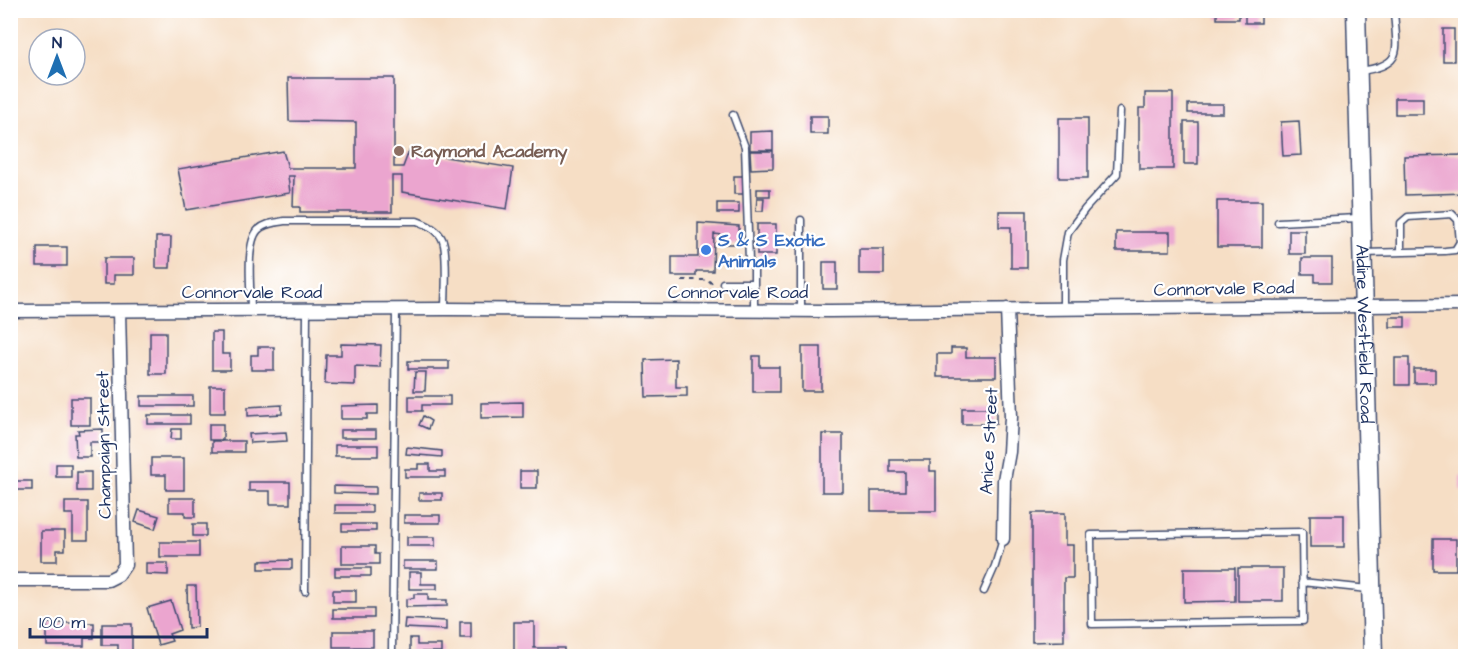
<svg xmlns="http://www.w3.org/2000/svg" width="1476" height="667" font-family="'Architects Daughter',sans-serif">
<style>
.building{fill:#eba5cf}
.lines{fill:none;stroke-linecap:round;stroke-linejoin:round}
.lane-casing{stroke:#3c496d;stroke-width:9}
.street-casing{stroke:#3c496d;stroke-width:15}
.secondary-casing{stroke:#3c496d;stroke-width:21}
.path{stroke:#3c496d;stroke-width:2;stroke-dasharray:4.5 4.5;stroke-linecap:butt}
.lane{stroke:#fff;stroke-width:6}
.street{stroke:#fff;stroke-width:12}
.secondary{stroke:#fff;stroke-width:18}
.education-dot{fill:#8d6e63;stroke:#fff;stroke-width:2}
.shop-dot{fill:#3f7fe0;stroke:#fff;stroke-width:2}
.labels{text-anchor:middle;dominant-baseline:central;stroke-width:4.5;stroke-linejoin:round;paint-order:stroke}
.education-label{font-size:18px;font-weight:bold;fill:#785e54;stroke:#fff;text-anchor:start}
.shop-label{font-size:18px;font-weight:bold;fill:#366cbe;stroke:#fff;text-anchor:start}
.street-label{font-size:18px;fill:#1b2f5e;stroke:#fff}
</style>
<rect width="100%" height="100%" fill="#fff"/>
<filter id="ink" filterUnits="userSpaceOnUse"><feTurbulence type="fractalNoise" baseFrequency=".0167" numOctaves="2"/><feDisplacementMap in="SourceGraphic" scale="12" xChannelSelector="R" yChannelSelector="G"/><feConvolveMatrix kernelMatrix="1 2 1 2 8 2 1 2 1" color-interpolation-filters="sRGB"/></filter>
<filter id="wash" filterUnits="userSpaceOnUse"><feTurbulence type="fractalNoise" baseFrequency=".008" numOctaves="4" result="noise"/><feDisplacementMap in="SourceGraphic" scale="24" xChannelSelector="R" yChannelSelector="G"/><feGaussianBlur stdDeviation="1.35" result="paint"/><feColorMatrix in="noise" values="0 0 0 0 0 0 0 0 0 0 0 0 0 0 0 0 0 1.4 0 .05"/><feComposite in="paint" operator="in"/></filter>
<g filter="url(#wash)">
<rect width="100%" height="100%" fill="#f6dec5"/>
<g id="blocks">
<path class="building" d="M1217 10H1239V19H1217Z
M1245 10H1261V23H1245Z
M1443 29H1454V61H1443Z
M288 78H394V167H403L409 151 513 168 507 209 402 192V176H392V212H300V207H293L294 176H288L290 193 186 210 178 169 283 151 288 168H356V122L289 121Z
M1145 93H1173V169H1139V108H1145Z
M1395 98H1423V114H1395Z
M1188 104H1223V113H1188Z
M810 116H828V134H810Z
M1059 118H1088V178H1059Z
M1299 121 1301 155 1283 156 1281 122Z
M1184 122H1198V164H1184Z
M773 131V150H750V132Z
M750 151H773V168L751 169Z
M1466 155V193L1405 195 1404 156Z
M734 176H743V194H734Z
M757 189H770V196H757Z
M757 198H764L763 211H756Z
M1217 201H1262V247H1217Z
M717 203H739V213H717Z
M999 211H1027V268H1011V227H999Z
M698 223 739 226V244H723V235L714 234 713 271H696V276H672V257H698Z
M757 224H776V255H757Z
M1289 230H1305V254H1289Z
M1116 232H1170V251H1116Z
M156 237H171L170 268H156Z
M37 247H67V266H37Z
M859 249H884V274H859Z
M104 258H134V275H114V284H104Z
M1302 258H1332V282H1315V274H1302Z
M823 262H837V289H823Z
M1390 317H1405V327H1390Z
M150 332H166V374H150Z
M212 332H222V354H230V370H212Z
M341 344 381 345 380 367 355 366V385L325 384 326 355H341Z
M258 347H274V370H251V355H258Z
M802 347H821V391H802Z
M951 348H966V357H996V377H937V354H951Z
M753 356H760V367H779V392H753Z
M1395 358H1409V385H1395Z
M676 359V387H687V396L646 397 645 360Z
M408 361H449V369H408Z
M1414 369H1435V383H1414Z
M415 372H426L425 391H414Z
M210 386H225V413H210Z
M141 396H193V406H141Z
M409 396H450V405H422V411H409Z
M71 398H90V425H71Z
M523 402V417L481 418V403Z
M282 405V414L248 416V407Z
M378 405V414H367V419H341V406Z
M962 408H996V424H962Z
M148 415H190V424H148Z
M423 416 431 421 428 429 419 425Z
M209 424H223V440H209Z
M103 429V442H90V457H76L75 434H79L78 430Z
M172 429H181V439H171Z
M340 430H376V438H340Z
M286 432 287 441 250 443 249 434Z
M822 434H843V492H822Z
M212 441H244V452H212Z
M335 445H378V456H335Z
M407 447 442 451V457L406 454Z
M151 458H184V490H166V475H151Z
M890 460H930V471H936V511H871V491H905V472H890Z
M56 464H71V477H56Z
M418 464H430V471H445V477H405V469H418Z
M520 471H537V488H520Z
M77 472H91V491H77Z
M1460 476H1466V490H1460Z
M14 481H32V490H14Z
M249 482H290V504H270V491H249Z
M334 486 376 487V494L334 493Z
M419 493H442V500H419Z
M169 498H195V517H185V512H169Z
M65 502H88V540H73V514H65Z
M335 505H372V513H335Z
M139 510 159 516 155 529 135 522Z
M1032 513H1065V545H1073V578H1064V641L1032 642Z
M404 515H440V523H404Z
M1310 515H1344V547H1310Z
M193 524H206V536H193Z
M342 524H376V531H342Z
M41 531H65V550H57V561H41Z
M407 537H435V546H407Z
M1433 539H1456V570H1433Z
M160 542H199V557H160Z
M342 546H375V554H379V564H342Z
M292 560V569H259V561Z
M403 561H438V569H403Z
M146 563H168V575L146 574Z
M335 568H371V576H335Z
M1184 568H1235V601L1184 602Z
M1238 568H1283V601H1238Z
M409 572H421V584H437V589H409Z
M187 586H196L197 627 188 628Z
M333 590H356V602H333Z
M414 594H428V600H447V606L406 607V599L414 598Z
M171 601 180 630 169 634 172 641 158 645 147 608Z
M333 609H374V618H333Z
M405 619 446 621V630L404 628Z
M460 622H471V638H460Z
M514 622H534V648H564V656H514Z
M47 623H94V638H84V646H47Z
M102 624H132V655H118V645H102Z
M333 631H373V647H333Z
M410 638H417V645H441V652H410Z"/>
</g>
</g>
<g filter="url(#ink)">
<use href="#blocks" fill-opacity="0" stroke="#3c496d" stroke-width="1.5"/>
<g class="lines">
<defs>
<path id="lane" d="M1360 71C1406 65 1396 50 1394 10
M733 115 745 147 749 261 754 266V283
M801 220V311
M1278 222 1358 218
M1363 253 1445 251 1455 250 1460 242 1458 220 1452 214 1408 217 1401 223V252
M723 283H754V310
M1063 309V260L1068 232 1085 209 1117 174 1120 111
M251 310C251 291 245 244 258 230 265 223 275 223 284 221H417C428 225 439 230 443 241 448 256 445 292 445 309
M1302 532 1303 621 1092 624 1091 535Z
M1302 582 1368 589
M305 591 307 310
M984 591 995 566 1003 539
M392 651 396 310"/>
<path id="street" d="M10 311 445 309 829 311 1466 305
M1003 539 1004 480 1009 452 1011 417 1007 309
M10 580H108L118 575 125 565 119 311"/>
<g id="secondary">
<path id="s1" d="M1356 10 1373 656"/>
</g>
</defs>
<use href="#lane" class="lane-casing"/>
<use href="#street" class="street-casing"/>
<use href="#secondary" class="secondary-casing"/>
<path class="path" d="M682 280H708L715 286"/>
<use href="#lane" class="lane"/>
<use href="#street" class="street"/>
<use href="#secondary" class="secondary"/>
</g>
</g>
<circle class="education-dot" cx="399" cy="151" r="6"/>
<circle class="shop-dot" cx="706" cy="250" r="6"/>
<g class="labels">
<g class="education-label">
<text x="411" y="151">Raymond Academy</text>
</g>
<g class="shop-label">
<text x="718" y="240">S &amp; S Exotic<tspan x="718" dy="21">Animals</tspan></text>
</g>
<g class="street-label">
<text transform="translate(1224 289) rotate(-1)">Connorvale Road</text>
<text x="252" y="292">Connorvale Road</text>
<text x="738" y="292">Connorvale Road</text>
<text stroke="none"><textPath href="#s1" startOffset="324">Aldine Westfield Road</textPath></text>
<text transform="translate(989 441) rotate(-87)">Anice Street</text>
<text transform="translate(104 445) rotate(-91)">Champaign Street</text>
</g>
</g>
<rect width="1476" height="667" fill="none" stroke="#fff" stroke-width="36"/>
<g transform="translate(57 57)"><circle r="28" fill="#ffffff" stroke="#a4acbf" stroke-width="1.5"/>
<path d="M0-4.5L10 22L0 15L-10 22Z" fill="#1f6fb2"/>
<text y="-9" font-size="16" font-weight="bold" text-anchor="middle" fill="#1b2f5e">N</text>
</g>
<path d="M30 628v9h177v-9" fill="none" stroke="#1b2f5e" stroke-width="3"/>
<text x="39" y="628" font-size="18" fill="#1b2f5e" stroke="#ffffff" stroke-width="4.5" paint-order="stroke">100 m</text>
</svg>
